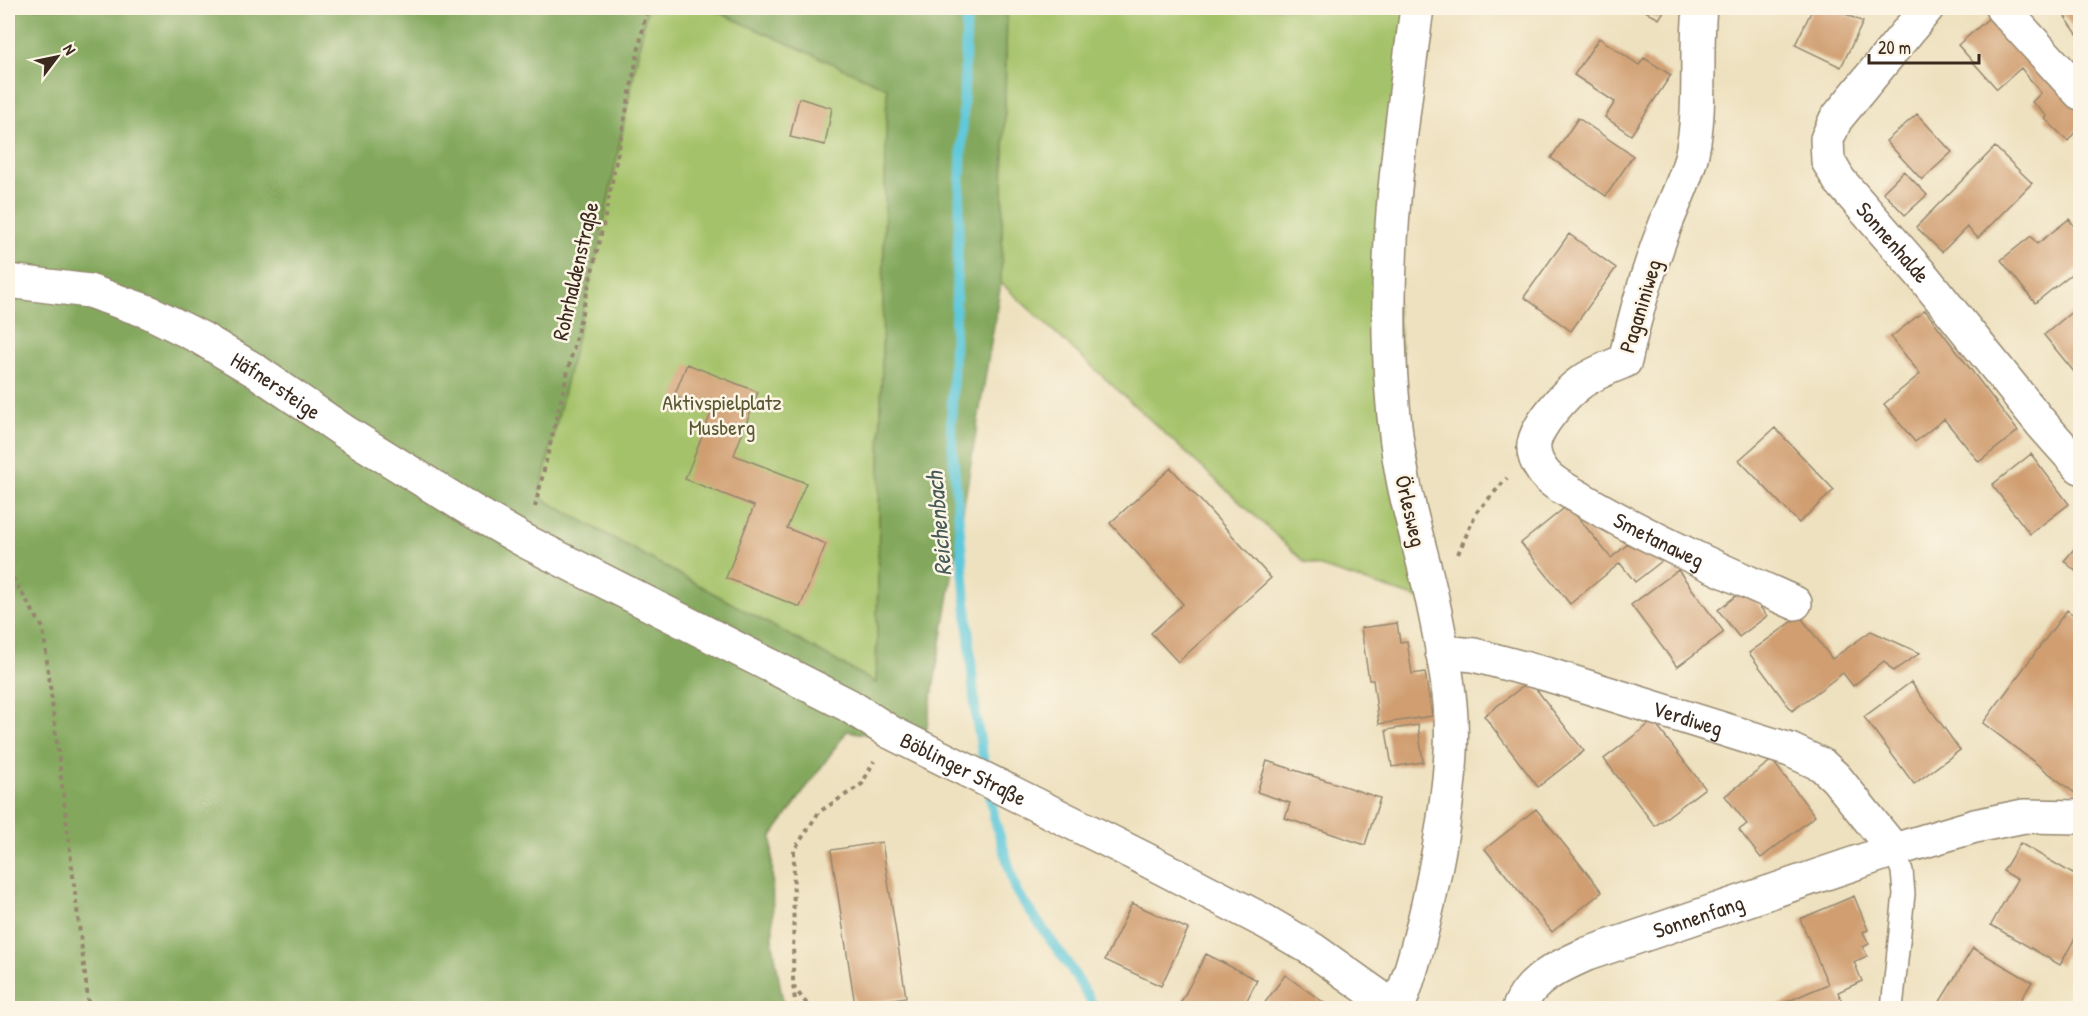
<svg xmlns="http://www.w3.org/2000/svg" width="2088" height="1016" font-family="'Patrick Hand',sans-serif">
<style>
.green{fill:#a4c269;stroke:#707644;stroke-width:1.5}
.forest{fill:#83a85d;stroke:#5f693e;stroke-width:1.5}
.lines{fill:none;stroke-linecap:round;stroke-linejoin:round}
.stream{stroke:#60c9db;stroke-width:10}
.building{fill:#d09e71}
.lane-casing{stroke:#94866e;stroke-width:24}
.street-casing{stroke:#94866e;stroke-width:36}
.path{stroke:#94866e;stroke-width:4;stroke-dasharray:4.5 4.5;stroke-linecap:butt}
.lane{stroke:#fff;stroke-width:21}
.street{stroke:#fff;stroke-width:33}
.labels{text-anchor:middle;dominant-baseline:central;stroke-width:5;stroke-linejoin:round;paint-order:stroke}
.street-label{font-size:22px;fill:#3b2a1e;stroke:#fcf5e5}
.park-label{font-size:22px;fill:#5a5834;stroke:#fcf5e5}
.water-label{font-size:24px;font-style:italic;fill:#465a57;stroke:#fcf5e5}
</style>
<rect width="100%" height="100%" fill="#fcf5e5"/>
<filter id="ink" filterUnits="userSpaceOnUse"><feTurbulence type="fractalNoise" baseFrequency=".0167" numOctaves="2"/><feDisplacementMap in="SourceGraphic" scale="12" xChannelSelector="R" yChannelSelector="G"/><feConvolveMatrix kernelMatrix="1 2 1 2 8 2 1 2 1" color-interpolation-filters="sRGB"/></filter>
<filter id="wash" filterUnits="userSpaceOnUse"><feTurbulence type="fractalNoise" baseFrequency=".008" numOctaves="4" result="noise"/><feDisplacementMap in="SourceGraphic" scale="24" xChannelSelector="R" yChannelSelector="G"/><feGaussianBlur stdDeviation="1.35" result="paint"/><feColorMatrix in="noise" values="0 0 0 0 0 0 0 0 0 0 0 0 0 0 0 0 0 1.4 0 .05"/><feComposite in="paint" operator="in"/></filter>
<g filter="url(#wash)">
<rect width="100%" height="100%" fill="#eee1bf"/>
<path class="green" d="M647 8H709L887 87 876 683 538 497 603 226Z
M1007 8H1417L1389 249 1433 603 1305 562 1001 283Z"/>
<path class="forest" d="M8 8H647L603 226 539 497 876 683 887 88 709 8H1007L1001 283 924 744 847 731 772 836 773 944 784 1008H8Z"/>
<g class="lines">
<path class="stream" d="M967 8 951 429 976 718 986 773
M989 788 994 817 1017 893 1070 967 1095 1008"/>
</g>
<g id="blocks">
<path class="building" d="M1640 8H1666L1659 19Z
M1813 8H1833L1863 22 1841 67 1795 45Z
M2059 8H2080V32L2077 34Z
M1997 11 2080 106V126L2068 141 2045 119 2047 116 2032 102 2041 93 2021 68 1997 89 1958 45Z
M1599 38 1639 65 1644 58 1671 75 1631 135 1605 117 1615 102 1574 75Z
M799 98 832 108 825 145 790 137Z
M1917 114 1952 152 1922 180 1886 141Z
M1578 118 1633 156 1606 196 1551 158Z
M1995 147 2032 183 1978 238 1967 227 1942 252 1916 227Z
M1904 171 1927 195 1905 215 1883 192Z
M2069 219 2080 234V267L2035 303 2001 260 2031 236 2037 244Z
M1569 234 1616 268 1571 331 1524 297Z
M2080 305V377L2079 378 2044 335Z
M1925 310 2018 431 1979 462 1944 419 1915 442 1884 404 1920 374 1891 337Z
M687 364 758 392 734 455 806 483 787 528 826 544 800 607 726 578 754 506 685 479 712 411 674 396Z
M1775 428 1834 490 1799 523 1739 460Z
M2031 454 2069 504 2030 534 1992 485Z
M1171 468 1271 578 1178 662 1151 633 1183 604 1110 523Z
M1568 505 1611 558 1640 534 1662 561 1635 582 1620 563 1570 604 1521 543Z
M2080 542V575L2064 561Z
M1678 570 1724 632 1677 667 1631 605Z
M1746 588 1767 616 1739 637 1718 610Z
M2067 610 2080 620V797L1983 723Z
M1800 616 1832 659 1871 631 1920 653 1893 671 1884 661 1853 686 1843 673 1792 711 1749 653Z
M1397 623 1400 642 1407 641 1412 674 1425 672 1432 716 1379 724 1373 680H1369L1361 628Z
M1530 681 1584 751 1538 787 1484 716Z
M1911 682 1960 750 1914 784 1864 717Z
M1653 721 1705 788 1655 826 1604 759Z
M1418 725 1423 762 1392 767 1386 730Z
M1772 760 1815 816 1761 858 1739 830 1747 824 1725 796Z
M1267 761 1380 798 1365 845 1285 818 1290 803 1257 792Z
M1536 809 1602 892 1552 932 1485 849Z
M882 842 906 997 855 1005 831 850Z
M2020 843 2080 878V929L2060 965 1991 925 2017 879 2003 871Z
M1854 896 1868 930 1863 932 1869 944 1863 947 1867 956 1854 962 1862 981 1838 992 1845 1008H1772L1828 984 1800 919Z
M1132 903 1188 929 1161 986 1105 960Z
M1973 948 2032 982 2016 1008H1936Z
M1206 954 1257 980 1243 1008H1178Z
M1285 975 1326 1004 1322 1008H1261Z"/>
</g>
</g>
<g filter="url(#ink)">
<use href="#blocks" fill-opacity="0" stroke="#94866e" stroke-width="1.5"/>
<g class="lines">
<defs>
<path id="lane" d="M1892 1008 1904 894 1902 871 1894 850"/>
<g id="street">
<path id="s1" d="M1700 8C1695 56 1702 105 1692 153 1687 178 1674 202 1665 226 1648 270 1635 314 1625 361 1610 367 1594 373 1580 383 1565 394 1537 425 1534 444 1533 453 1537 463 1542 470 1550 483 1569 491 1582 499 1650 539 1723 571 1795 603"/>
<path id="s2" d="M1927 8 1836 119 1827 139 1828 161 1839 180 1921 274 2041 423 2080 467"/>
<path d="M2002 8 2080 93"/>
<path id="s3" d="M8 281 89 291 149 312 201 338 256 371 345 432 471 510 525 541 848 705 890 732 1143 858 1266 922 1312 949 1395 1008"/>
<path id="s4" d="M1442 652 1474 655 1546 674 1790 750 1822 765 1836 778 1894 850"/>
<path d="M1398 1008C1420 949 1433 888 1443 825 1449 785 1454 745 1450 704 1447 670 1440 636 1433 603 1424 560 1410 518 1402 474 1397 448 1394 420 1392 393 1381 263 1400 136 1417 8"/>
<path id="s5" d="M1519 1008C1530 979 1560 966 1587 954L1894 850 1975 826 2024 816 2080 817"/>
</g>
</defs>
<use href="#lane" class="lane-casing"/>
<use href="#street" class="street-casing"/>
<path class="path" d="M535 507 603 226 647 8
M1458 554 1476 513 1507 478
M8 570 43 628 89 1008
M793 986 810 1008
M796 1008 793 985 794 850 819 812 862 784 874 761"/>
<use href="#lane" class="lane"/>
<use href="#street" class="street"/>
</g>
</g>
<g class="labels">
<g class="street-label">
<text stroke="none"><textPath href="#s2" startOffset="292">Sonnenhalde</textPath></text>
<text transform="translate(575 271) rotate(-77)">Rohrhaldenstraße</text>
<text transform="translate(1640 306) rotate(-73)">Paganiniweg</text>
<text stroke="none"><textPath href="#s3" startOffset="292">Häfnersteige</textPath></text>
<text transform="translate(1411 511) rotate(77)">Örlesweg</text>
<text stroke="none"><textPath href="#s1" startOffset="657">Smetanaweg</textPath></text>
<text stroke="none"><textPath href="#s4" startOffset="255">Verdiweg</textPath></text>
<text stroke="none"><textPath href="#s3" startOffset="1080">Böblinger Straße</textPath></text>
<text stroke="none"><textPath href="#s5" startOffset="207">Sonnenfang</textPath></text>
</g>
<g class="park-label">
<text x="722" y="402">Aktivspielplatz<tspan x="722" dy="25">Musberg</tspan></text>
</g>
<g class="water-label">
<text transform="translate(938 524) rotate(-95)">Reichenbach</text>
</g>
</g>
<rect width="2088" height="1016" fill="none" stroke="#fcf5e5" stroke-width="30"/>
<g transform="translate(57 57) rotate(58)" stroke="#fcf5e5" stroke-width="4.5" paint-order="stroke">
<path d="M0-4.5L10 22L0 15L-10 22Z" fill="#3b2a1e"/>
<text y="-9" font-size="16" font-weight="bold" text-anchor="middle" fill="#3b2a1e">N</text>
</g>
<path d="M1869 54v9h110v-9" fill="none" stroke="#3b2a1e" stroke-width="3"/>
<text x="1878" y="54" font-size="18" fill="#3b2a1e" stroke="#fcf5e5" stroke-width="4.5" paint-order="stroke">20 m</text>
</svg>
